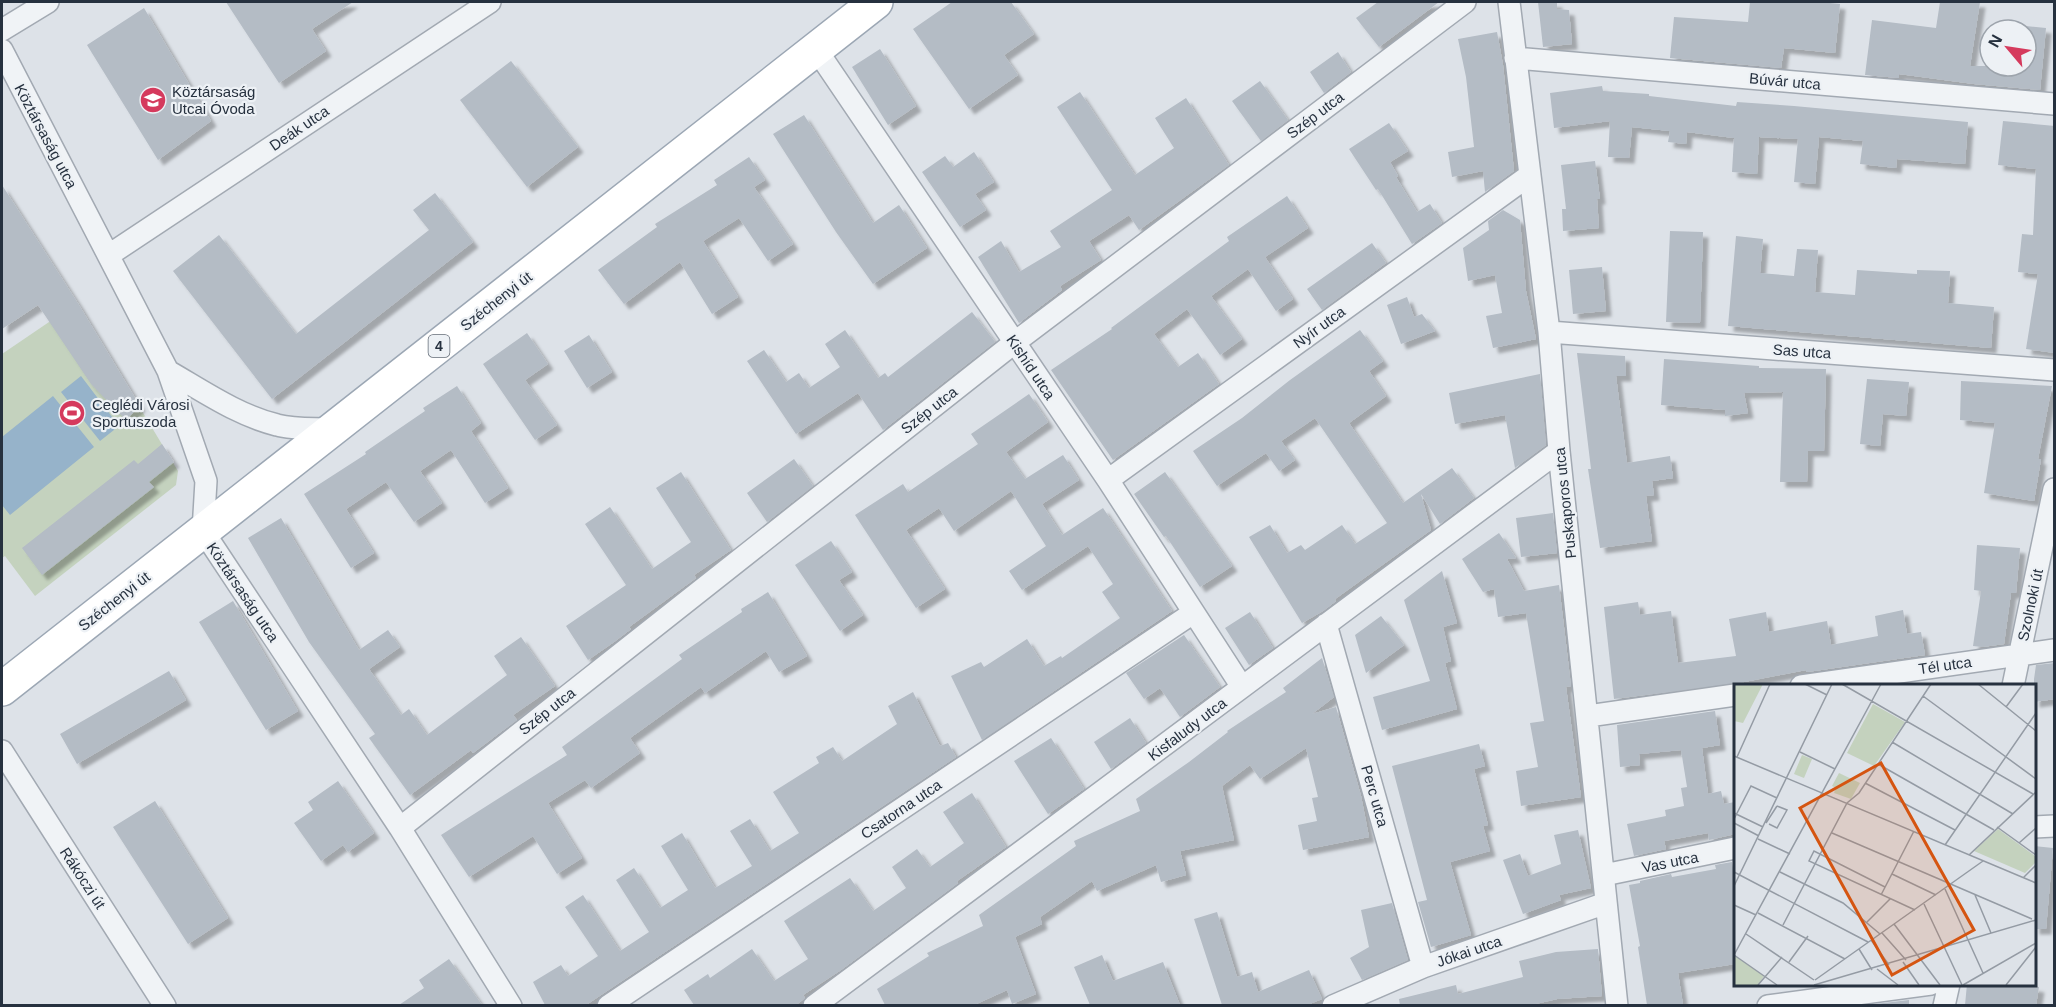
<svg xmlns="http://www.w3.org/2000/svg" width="2056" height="1007" font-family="Helvetica,sans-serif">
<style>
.green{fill:#c4d2be}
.water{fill:#96b3ca}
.building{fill:#b4bcc5;filter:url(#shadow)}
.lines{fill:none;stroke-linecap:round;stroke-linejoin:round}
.street-casing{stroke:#a2a9b2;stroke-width:24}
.primary-casing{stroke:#9ca7b4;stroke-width:36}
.street{stroke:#f0f3f6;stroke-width:21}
.primary{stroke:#fff;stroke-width:33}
.labels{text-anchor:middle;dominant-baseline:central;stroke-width:4.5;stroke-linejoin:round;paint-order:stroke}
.shield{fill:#edf1f5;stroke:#626b76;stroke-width:1.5}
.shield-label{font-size:14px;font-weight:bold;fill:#26313f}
.street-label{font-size:15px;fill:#26313f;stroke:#edf1f5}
.poi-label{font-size:15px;fill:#26313f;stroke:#edf1f5;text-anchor:start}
.inset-road{fill:none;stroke:#949ba4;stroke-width:1.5}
.view{fill:#d55511;fill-opacity:0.15;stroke:#d55511;stroke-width:3}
.inset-edge{fill:none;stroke:#26313f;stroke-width:3}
</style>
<defs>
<filter id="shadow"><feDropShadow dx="5.5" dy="5.5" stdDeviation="1.5" flood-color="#0004"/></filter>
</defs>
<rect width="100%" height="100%" fill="#dde2e8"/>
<path class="green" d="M77 303 178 471 176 485 35 596 5 556 2 558V354Z"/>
<path class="water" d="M81 376 119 426 100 441 61 392Z
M53 396 94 447 10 515 2 505V437Z"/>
<path class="building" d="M226 2H353L312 29 326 51 279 83Z
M952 2H1011L1034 34 1004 55 1018 75 969 109 913 29Z
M1378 2H1439L1379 47 1356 18Z
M1538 2H1557V9L1569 10 1572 44 1543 47Z
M1750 2H1820L1840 4 1835 53 1784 48 1781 68 1670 58 1674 17 1748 22Z
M1940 2H1980L1970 66H2026V26L2046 28 2040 90 1974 84 1899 74V78L1865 75 1872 20 1936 28Z
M144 8 211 121 158 160 87 45Z
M1497 32 1503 65 1514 171 1485 192 1483 171 1452 177 1448 152 1474 147 1466 77 1458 39Z
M880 49 916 106 888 125 852 67Z
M1338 52 1351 72 1324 93 1310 72Z
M511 61 578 147 527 187 460 100Z
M1260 81 1288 120 1261 141 1232 101Z
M1602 86 1603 91 1649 94V96L1736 106 1737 102 1794 106 1968 122 1965 164 1897 159 1896 168 1860 164 1863 141 1819 137 1815 184 1794 182 1798 139 1759 137 1757 174 1732 172 1734 138 1687 132 1686 144 1668 142 1670 131 1632 127 1629 158 1608 157 1610 121 1554 128 1550 93Z
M1080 92 1135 175 1174 148 1155 118 1186 98 1229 165 1139 230 1129 215 1089 241 1101 260 1060 286 1062 290 1019 323 978 257 1001 241 1019 272 1061 247 1050 231 1112 190 1057 107Z
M804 115 873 223 899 205 927 248 873 284 836 232 773 134Z
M2003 121 2055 126V353L2026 349 2038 274 2018 272 2022 234 2033 235 2036 169 1998 165Z
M1389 123 1408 151 1390 162 1398 176 1396 177 1417 212 1430 204 1442 223 1412 244 1378 189 1376 190 1349 149Z
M974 152 994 182 975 194 986 210 960 227 922 172 945 156 953 167Z
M749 157 765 180 754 187 793 244 768 261 739 218 703 241 738 297 712 314 680 262 624 304 598 270 657 227 655 224 717 185 714 180Z
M1595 161 1600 199H1597L1599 228 1563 231 1562 209H1566L1561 165Z
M2 185 79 305 140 406 126 420 91 384 38 305 2 329Z
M435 193 473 242 272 399 173 271 219 235 296 334 429 230 413 210Z
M1287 196 1308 228 1265 257 1293 299 1276 311 1248 269 1211 296 1242 339 1220 355 1187 309 1154 334 1178 367 1198 353 1219 384 1113 460 1051 370 1112 329 1111 328 1229 241 1227 237Z
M1503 210 1520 220 1526 291 1536 339 1493 348 1486 316 1502 313 1495 275 1468 281 1463 248 1489 230 1488 221Z
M1670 231 1703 232 1700 323 1666 322Z
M1736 236 1763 239 1760 273 1794 276 1797 249 1818 250 1815 292 1855 295 1857 270 1917 274V270L1950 271 1948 303 1994 307 1991 348 1728 326Z
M1372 243 1386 263 1322 310 1307 289Z
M1602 267 1606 311 1573 314 1569 270Z
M1407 297 1414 317 1422 314 1435 331 1401 344 1387 305Z
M972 312 995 342 883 430 858 393 796 434 747 361 764 350 786 382 799 373 809 388 840 367 825 344 845 330 878 378 885 373 888 377Z
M1360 330 1383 361 1369 371 1386 396 1349 423 1403 503 1452 468 1474 498 1440 524 1421 494 1431 530 1335 599 1336 601 1323 611 1302 623 1249 537 1270 525 1287 553 1301 545 1305 550 1342 525 1355 544 1387 523 1315 418 1281 441 1295 460 1279 471 1266 453 1217 486 1193 451 1242 418 1290 380Z
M527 333 548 364 525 380 557 425 535 440 483 364Z
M589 335 612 372 587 388 564 351Z
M1577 353 1625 356 1626 376H1616L1627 463 1670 456 1673 478 1652 481 1654 495 1646 496 1652 541 1600 548 1588 469H1591Z
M1664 359 1759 366V368L1826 369 1824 451H1808L1807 482H1780L1783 392 1744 393 1748 413 1725 416V410L1661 405Z
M1540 374 1546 445 1515 468 1505 415 1455 424 1449 393Z
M1867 379 1909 382 1906 416 1883 414 1880 446 1860 444Z
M1961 381 2052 386 2038 459H2041L2034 501 1984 493 1995 423 1960 420Z
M457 386 481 423 471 431 508 488 485 503 451 450 420 471 442 503 414 522 386 482 346 509 374 553 351 568 304 494 366 454 365 452 425 411 423 408Z
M1029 394 1048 422 1006 452 1025 479 1063 455 1079 480 1042 504 1062 535 1103 508 1172 611 982 740 951 676 981 662 984 667 1027 639 1044 666 1061 656 1062 658 1120 618 1102 592 1113 584 1088 546 1022 590 1009 571 1046 546 1011 491 954 531 939 508 906 530 945 589 916 608 855 515 903 484 908 492 978 444 971 434Z
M162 444 174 462 149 482 154 487 42 575 22 548 134 460 138 464Z
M794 459 813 486 767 522 747 493Z
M681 472 731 550 694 575 696 578 629 627 631 629 614 642 588 660 566 626 626 585 585 524 610 507 652 569 691 542 656 488Z
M1165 472 1232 566 1200 587 1166 536 1164 537 1134 494Z
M1553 513 1557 553 1521 557 1516 518Z
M281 518 359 650 388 630 400 647 369 669 401 715 409 709 427 735 507 675 494 656 521 637 555 686 513 715 517 720 502 731 473 753 471 750 410 795 369 738 375 734 309 642 248 538Z
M1499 533 1516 558 1507 559 1524 591 1559 585 1571 686 1566 687 1581 797 1521 806 1516 771 1538 767 1530 723 1544 721 1526 613 1498 617 1494 589 1483 592 1462 559Z
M831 541 852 572 839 580 863 615 840 631 795 565Z
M1977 545 2020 548 2016 593H2011L2004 644 1982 647 1973 646 1981 591 1974 590Z
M1442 571 1457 623 1443 627 1451 661 1445 663 1457 709 1382 730 1373 697 1430 681 1404 600Z
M768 592 807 656 779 672 766 651 705 693 701 687 630 738 640 753 591 788 585 780 548 803 582 858 557 874 533 836 469 877 441 835 567 755 562 747 682 659 679 655 742 612 741 609Z
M233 601 298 711 266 730 199 622Z
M1638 602 1640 615 1671 611 1678 663 1736 656 1729 619 1766 612 1769 632 1827 621 1831 645 1878 636 1875 616 1903 610 1907 634 1921 632 1925 655 1807 672 1806 670 1739 683 1614 699 1604 607Z
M1250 612 1273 648 1249 665 1225 628Z
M1381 616 1404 645 1366 673 1355 635Z
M1184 635 1220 687 1180 717 1160 688 1144 699 1126 673Z
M1322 658 1334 697 1312 714 1336 707 1361 796 1369 837 1303 850 1298 825 1317 821 1312 798 1318 797 1306 748 1260 779 1250 765 1222 786 1234 840 1180 851 1186 875 1161 882 1156 865 1097 891 1092 881 1040 917 1042 924 1015 937 1036 994 1012 1004 1007 990 974 1005H885L877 989 929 956 927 953 983 926 979 915 1076 846 1074 841 1140 811 1136 799 1189 762 1228 732 1227 731 1286 692 1283 688Z
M2055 663V699L2034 702V679L2036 665Z
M169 671 186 700 77 764 60 734Z
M913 692 940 746 948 743 956 757 586 1005H545L533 982 561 965 568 976 598 956 565 907 583 895 620 951 649 932 616 880 634 868 660 908 688 890 661 846 682 833 715 888 752 866 730 831 750 819 770 851 799 833 773 792 819 763 816 757 833 747 842 761 897 724 888 706Z
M1715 711 1720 745 1702 748 1708 794 1721 791 1724 804 1735 802V834L1709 840 1708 833 1664 841 1666 849 1634 856 1627 824 1666 816 1665 810 1684 806 1681 788 1687 787 1681 750 1639 754 1640 765 1620 767 1617 725Z
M1130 718 1146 743 1111 769 1094 742Z
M1051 738 1084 789 1048 814 1014 761Z
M1479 744 1485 766 1474 769 1488 825 1483 826 1490 851 1450 862 1471 935 1431 947 1418 902 1427 900 1392 766Z
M338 781 374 833 348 852 343 845 321 861 294 823 313 810 308 802Z
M972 793 1006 847 957 881 958 883 841 970 803 995 805 998 796 1005H694L684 990 708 974 710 978 752 949 774 981 808 959 784 921 850 878 873 911 906 888 892 867 917 849 930 867 964 843 943 812Z
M155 801 228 918 188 944 113 827Z
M1578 830 1591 888 1559 895 1561 900 1523 914 1503 860 1520 854 1528 876 1561 864 1554 835Z
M2034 846 2053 848 2046 929H2034Z
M1732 862 1735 880V964L1678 973 1683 1005H1647L1638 947 1640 946 1629 885 1640 883V881L1671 874 1672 877 1716 869 1715 865Z
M1392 903 1408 960 1362 980 1350 958 1369 947 1361 910Z
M1217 912 1237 977 1252 972 1258 992 1309 970 1322 999 1307 1005H1222L1194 919Z
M1598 949 1602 996 1557 999 1531 1005H1400L1399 999 1456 985 1458 994 1523 977 1519 961 1556 952Z
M1102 955 1113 981 1163 962 1180 1005H1090L1074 967Z
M449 959 482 1005H399L424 988 419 980Z
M1967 984H2020L2039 987 2036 1005H1965Z
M1909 1000V1005H1867Z"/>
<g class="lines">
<defs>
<path id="street" d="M1509 2 1549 332 1559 451 1617 1006
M2 30 48 2
M816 49 1108 480 1242 687
M2 50 168 371 206 481 203 531 400 828 511 1006
M1515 58 2054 104
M109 255 490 2
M1549 332 2054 370
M168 371C203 391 237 415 277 425 295 430 315 428 333 429
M1108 480 1530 175
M1326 624 1423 967
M1801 686 2054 650
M2013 686 2054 489
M1588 716 1735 695
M2 751 165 1006
M2034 827 2054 826
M400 828 1014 343 1465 2
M1604 875 1735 848
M608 1006 1193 613
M814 1006 1559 451
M1333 1006 1423 967 1606 903
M1768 1006 1931 984
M1944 1006 1949 984"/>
<path id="primary" d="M2 689 876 2"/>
</defs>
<use href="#street" class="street-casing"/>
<use href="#primary" class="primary-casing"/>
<use href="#street" class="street"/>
<use href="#primary" class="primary"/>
</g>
<defs>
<symbol id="school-disc" viewBox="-11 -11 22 22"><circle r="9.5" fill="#d53a5d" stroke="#edf1f5"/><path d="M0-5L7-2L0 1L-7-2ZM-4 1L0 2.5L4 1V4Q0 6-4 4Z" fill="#fff"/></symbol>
<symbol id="stadium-disc" viewBox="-11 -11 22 22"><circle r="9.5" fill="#d53a5d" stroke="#edf1f5"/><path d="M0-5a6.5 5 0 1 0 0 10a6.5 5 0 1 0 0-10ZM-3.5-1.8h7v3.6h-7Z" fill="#fff"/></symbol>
</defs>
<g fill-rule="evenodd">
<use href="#school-disc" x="138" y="85" width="30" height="30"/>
<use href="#stadium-disc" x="57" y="398" width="30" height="30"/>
</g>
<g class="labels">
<rect class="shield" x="428.5" y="335" width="21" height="22" rx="4.5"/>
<g class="shield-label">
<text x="439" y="346">4</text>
</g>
<g class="street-label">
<text transform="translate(1785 81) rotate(5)">Búvár utca</text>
<text transform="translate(1315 115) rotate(-37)">Szép utca</text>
<text transform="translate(299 128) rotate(-34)">Deák utca</text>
<text transform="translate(46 136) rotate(62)">Köztársaság utca</text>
<text transform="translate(496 301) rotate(-38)">Széchenyi út</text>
<text transform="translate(1319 327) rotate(-36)">Nyír utca</text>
<text transform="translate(1802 351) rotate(4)">Sas utca</text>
<text transform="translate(1031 367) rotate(56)">Kishíd utca</text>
<text transform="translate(929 410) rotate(-38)">Szép utca</text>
<text transform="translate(1565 503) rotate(-96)">Puskaporos utca</text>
<text transform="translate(243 592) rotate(56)">Köztársaság utca</text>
<text transform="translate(114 601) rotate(-38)">Széchenyi út</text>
<text transform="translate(2030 605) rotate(-78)">Szolnoki út</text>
<text transform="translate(1945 665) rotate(-8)">Tél utca</text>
<text transform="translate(547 711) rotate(-38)">Szép utca</text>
<text transform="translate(1187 729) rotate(-37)">Kisfaludy utca</text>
<text transform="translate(1375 796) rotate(74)">Perc utca</text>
<text transform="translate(901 809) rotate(-34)">Csatorna utca</text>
<text transform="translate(1670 862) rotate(-11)">Vas utca</text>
<text transform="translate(83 878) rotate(57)">Rákóczi út</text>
<text transform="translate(1469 951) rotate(-19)">Jókai utca</text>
</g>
<g class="poi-label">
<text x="172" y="91">Köztársaság<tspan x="172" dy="17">Utcai Óvoda</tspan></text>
<text x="92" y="404">Ceglédi Városi<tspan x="92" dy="17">Sportuszoda</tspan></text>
</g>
</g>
<g transform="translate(1734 684)">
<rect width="302" height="302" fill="#dde2e8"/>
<path d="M0 0H29L9 39 0 37ZM139 20 171 38 140 82 113 69ZM68 71 78 75 70 94 60 90ZM105 89 126 99 117 115 100 109 102 104 98 102ZM264 145 301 172V179L291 189 240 167ZM0 271 30 292 24 301H0Z" fill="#c4d2be"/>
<path class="inset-road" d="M71 0 93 11M108 0 299 110M244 0 302 47M189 12 302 95M272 23 289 0M158 58 279 130M66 68 101 85M0 72 302 199M3 73 36 0M144 80 260 146M131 99 221 146M0 129 29 143M0 135 17 102 43 114M0 139 25 152M32 139 43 122M35 140 43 144 53 126 43 122M263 143 302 171M98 149 298 235M24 155 56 170M285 159 302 144M211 161 302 29M235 171 302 108M0 188 134 258M46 188 109 219 146 250M158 190 202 211M289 194 302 181M0 202 98 0M151 203 80 167 75 177 181 226M211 205 249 289M147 211 180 147M241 211 257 249M190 220 228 301M0 221 22 231M24 229 111 275M133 238 156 215M160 240 206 301M49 241 113 119 125 109 197 0M148 249 172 276M12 250 80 296M137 256 155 281M125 265 138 286M0 271 147 0M0 271 43 301M55 278 74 252M169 278 185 301M143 285 164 301M81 296 249 177M24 301 48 273M80 301 302 236M229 301 302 259M272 301 302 263"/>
<path class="view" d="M147 79 240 246 158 291 66 124Z"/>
<rect width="302" height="302" class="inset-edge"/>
</g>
<rect width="2056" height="1007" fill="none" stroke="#26313f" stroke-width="6"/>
<g transform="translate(2008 48) rotate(299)"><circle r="28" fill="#edf1f5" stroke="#9da4ac" stroke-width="1.5"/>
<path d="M0-4.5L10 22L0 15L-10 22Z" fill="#d53a5d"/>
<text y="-9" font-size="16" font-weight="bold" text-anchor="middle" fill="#26313f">N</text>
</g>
</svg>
